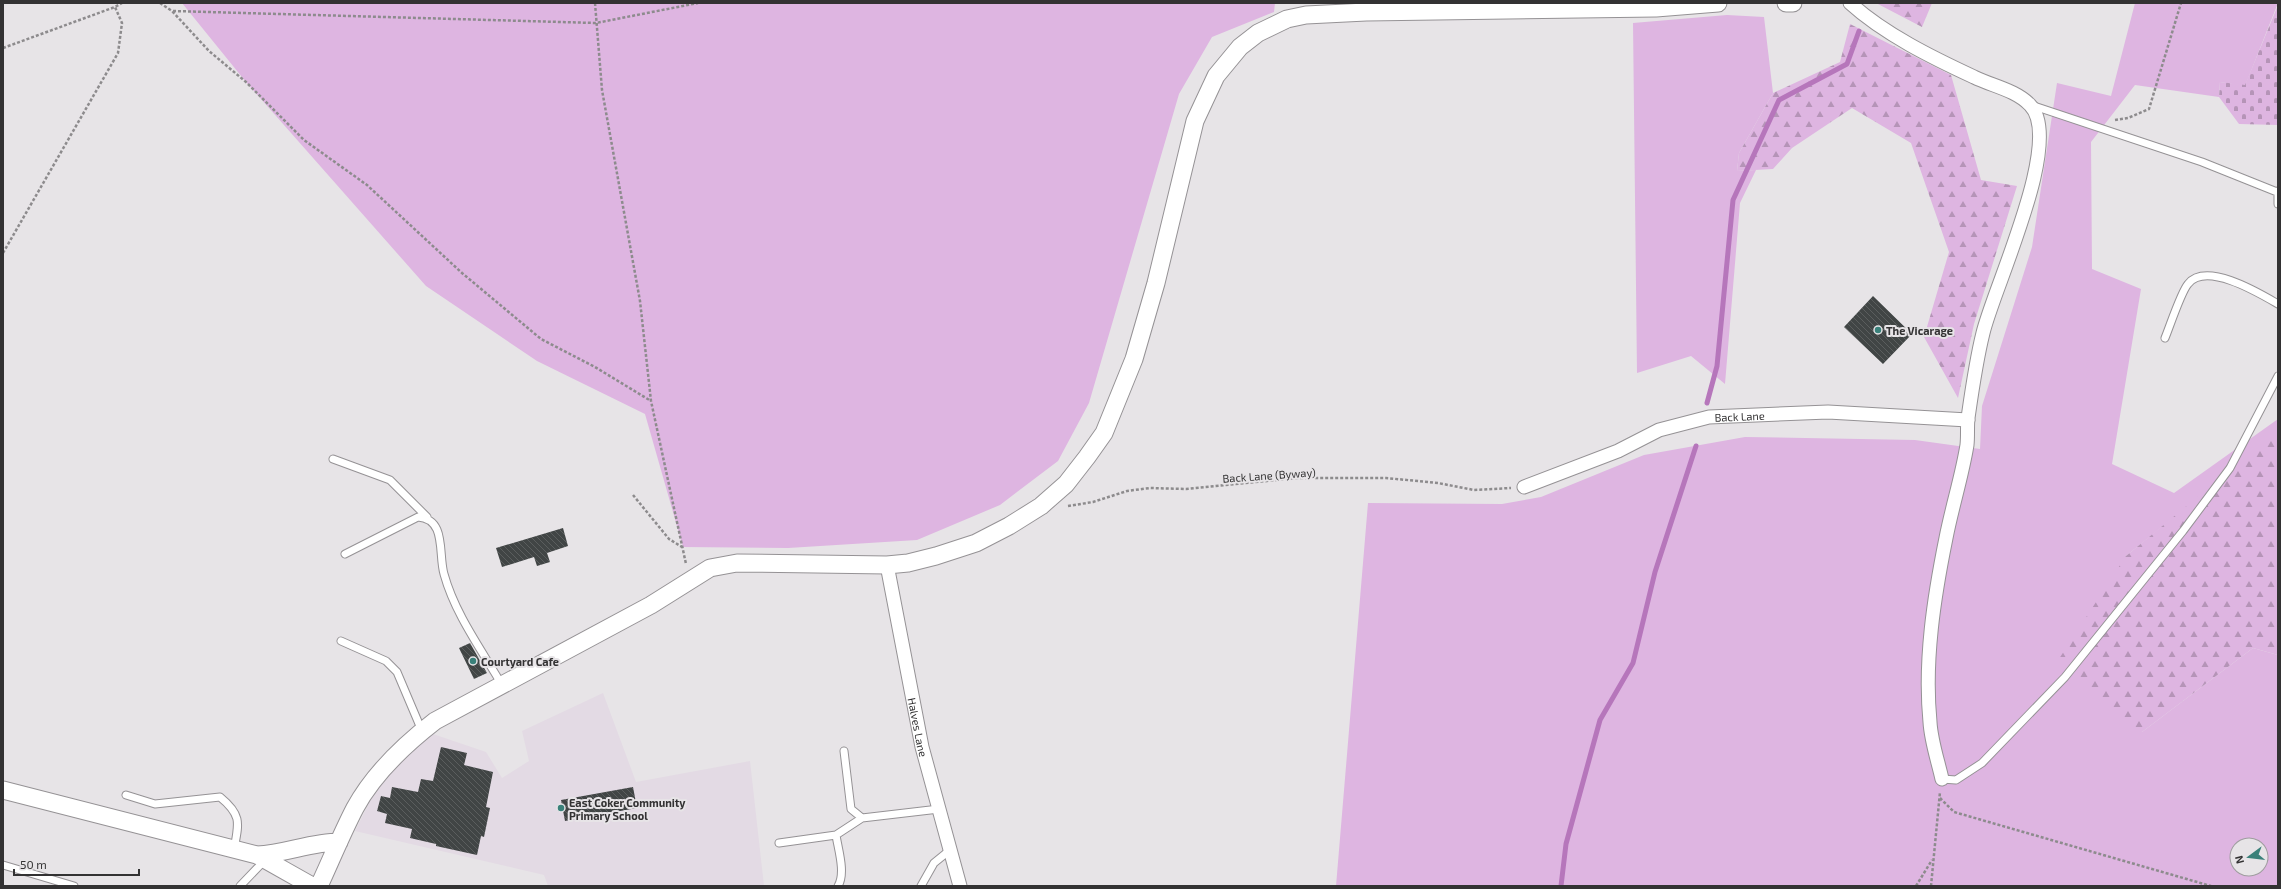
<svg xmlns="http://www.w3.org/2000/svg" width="2281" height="889" font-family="'Exo 2',sans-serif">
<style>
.built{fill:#e3dae4}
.grass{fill:#deb5e1;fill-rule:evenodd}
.forest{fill:url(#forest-firs)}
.cemetery{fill:url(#cemetery-stones)}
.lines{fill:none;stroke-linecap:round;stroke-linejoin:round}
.stream{stroke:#b676bb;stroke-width:5}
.building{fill:url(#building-back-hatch)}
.service-casing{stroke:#959295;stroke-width:9}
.minor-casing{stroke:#959295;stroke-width:15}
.tertiary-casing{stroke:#959295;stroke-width:19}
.path{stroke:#8d8b8d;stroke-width:2.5;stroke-dasharray:3 2;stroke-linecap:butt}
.service{stroke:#fff;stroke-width:7}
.minor{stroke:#fff;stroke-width:13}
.tertiary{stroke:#fff;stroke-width:17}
.poi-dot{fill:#3a817a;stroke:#e7e4e7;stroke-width:1.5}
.labels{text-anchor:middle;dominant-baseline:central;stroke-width:4;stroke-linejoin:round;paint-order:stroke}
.poi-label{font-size:11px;font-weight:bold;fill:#333233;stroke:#e7e4e7;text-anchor:start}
.street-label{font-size:11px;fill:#333233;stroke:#e7e4e7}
</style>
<defs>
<pattern id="forest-firs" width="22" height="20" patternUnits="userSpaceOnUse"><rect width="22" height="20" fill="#deb5e1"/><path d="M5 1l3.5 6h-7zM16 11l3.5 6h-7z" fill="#b594b7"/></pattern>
<pattern id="cemetery-stones" width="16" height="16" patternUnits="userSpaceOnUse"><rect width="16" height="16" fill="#deb5e1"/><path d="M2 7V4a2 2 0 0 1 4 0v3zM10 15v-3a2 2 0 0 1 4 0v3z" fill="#b594b7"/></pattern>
<pattern id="building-back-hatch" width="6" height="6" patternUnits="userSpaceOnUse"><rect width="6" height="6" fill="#414545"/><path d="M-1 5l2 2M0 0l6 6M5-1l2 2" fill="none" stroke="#5b5e5e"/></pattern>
</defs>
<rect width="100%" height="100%" fill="#e7e4e7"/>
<path class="built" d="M603 693 636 782 750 761 764 886H548L544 875 355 831 378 785 430 733 486 752 502 778 529 761 522 731Z"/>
<path class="grass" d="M182 3H1275L1274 12 1212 37 1179 94 1089 403 1058 461 1000 505 917 540 788 548 683 547 645 414 537 361 426 286 246 82Z
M2135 3H2278L2245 86 2220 82 2219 97 2135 85 2091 142 2092 269 2141 289 2112 464 2174 493 2278 419V433L2126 556 2142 732 2253 648 2278 655V886H1336L1368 503 1502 504 1541 497 1644 455 1745 437 1915 440 1980 449 1982 406 2032 247 2057 83 2111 96ZM2237 845H2261V869H2237Z
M1727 15 1764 17 1773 93 1739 153 1737 171 1756 170 1740 203 1725 384 1691 356 1637 373 1633 23Z"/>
<path class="forest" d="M1876 3H1932L1922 27Z
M1850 24 1951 75 1981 180 2017 186 1974 324 1958 398 1924 337 1949 252 1911 143 1852 108 1792 148 1773 169 1737 171 1739 153 1773 93 1840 62Z
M2275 433H2278V655L2253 648 2142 732 2055 665 2126 556Z"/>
<path class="cemetery" d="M2278 5V125L2239 124 2219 97 2220 82 2245 85Z"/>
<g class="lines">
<path class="stream" d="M1707 403 1717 366 1733 200 1779 100 1847 64 1859 31
M1561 886 1566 844 1600 720 1633 663 1655 572 1696 446"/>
</g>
<path class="building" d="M1873 296 1912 334 1883 364 1844 327Z
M563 528 568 546 547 553 550 562 537 566 534 557 502 567 496 548Z
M470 643 487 673 474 679 459 648Z
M441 747 467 753 464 765 493 772 486 807 490 808 484 837 481 836 477 855 436 846V844L410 838 412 829 385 823 387 814 377 811 381 796 390 798 392 787 418 792 421 779 433 781Z
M633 787 637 808 565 821 561 800Z"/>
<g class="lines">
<defs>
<path id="service" d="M2031 105 2202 162 2277 192
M2278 191V204
M2165 338C2170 326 2181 292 2188 284 2206 261 2259 293 2278 304
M333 459 390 480 427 517
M345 554 418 517C447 519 438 554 444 574 455 614 481 649 502 685
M341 641 386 661 397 672 422 731
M844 751 851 809 862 818 939 809
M1942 779 1956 780 1982 763 2065 677 2183 531 2230 468 2278 376
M126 795 155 804 220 797C242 815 239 823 234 849
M836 835C838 849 846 873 838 886
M779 843 836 835 862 818
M3 865 74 886
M240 886 265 860
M921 886 934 863 950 850"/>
<g id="minor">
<path d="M1850 3C1884 34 1933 58 1974 77 1992 86 2016 90 2030 105 2065 140 1993 289 1983 333 1976 361 1972 390 1968 418 1967 427 1968 436 1967 445 1962 476 1952 507 1946 538 1934 597 1924 661 1930 722 1931 741 1938 761 1942 779"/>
<path id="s1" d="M1524 487 1618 451 1659 430 1709 417 1828 412 1968 420"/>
<path id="s2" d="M887 565 922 747 960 886"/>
</g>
<path id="tertiary" d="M1786 3H1793
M3 790 257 855 312 886
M257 855C285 854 311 842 339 842
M319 886C331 860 342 833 355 808 374 773 404 745 435 721L651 605 710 568 737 563 887 565 908 563 936 556 976 543 1009 526 1041 506 1066 484 1087 457 1104 433 1134 359 1156 283 1195 121 1216 76 1240 47 1258 33 1287 19 1306 15 1366 12 1656 8 1718 3"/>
</defs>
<use href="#service" class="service-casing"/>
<use href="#minor" class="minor-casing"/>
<use href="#tertiary" class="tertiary-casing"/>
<path class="path" d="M160 3 172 11 209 51 246 82 304 140 367 185 462 273 541 339 595 367 651 401
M595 3 602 90 640 301 651 401 686 564
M173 11 596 23 698 3
M3 48 115 7 122 3
M2115 120 2128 118 2149 109 2181 3
M3 253 118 53 122 23 115 7
M633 495 669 539 682 547
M1068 506 1093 502 1127 491 1150 488 1186 489 1297 478H1386L1438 483 1474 490 1511 488
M1940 798 1954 812 2211 886
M1916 886 1932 860
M1931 886 1940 792"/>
<use href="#service" class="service"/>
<use href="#minor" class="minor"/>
<use href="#tertiary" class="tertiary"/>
</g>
<g class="poi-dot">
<circle cx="1878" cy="330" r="4"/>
<circle cx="473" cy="661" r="4"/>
<circle cx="561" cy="808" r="4"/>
</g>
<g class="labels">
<g class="poi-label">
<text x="1886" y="330">The Vicarage</text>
<text x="481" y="661">Courtyard Cafe</text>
<text x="569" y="802">East Coker Community<tspan x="569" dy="13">Primary School</tspan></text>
</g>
<g class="street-label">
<text stroke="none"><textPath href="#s1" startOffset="229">Back Lane</textPath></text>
<text transform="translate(1269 475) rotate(-4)">Back Lane (Byway)</text>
<text stroke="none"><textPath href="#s2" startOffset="165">Halves Lane</textPath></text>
</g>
</g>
<rect width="2281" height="889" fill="none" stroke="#333233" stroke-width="8"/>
<g transform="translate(2249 857) rotate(255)"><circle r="19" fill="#e7e4e7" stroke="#9f9d9f"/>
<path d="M0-3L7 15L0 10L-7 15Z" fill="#3a817a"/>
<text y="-6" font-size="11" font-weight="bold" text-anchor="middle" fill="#333233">N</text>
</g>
<path d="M14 869v6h125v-6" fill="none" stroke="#333233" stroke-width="2"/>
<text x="20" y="869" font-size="12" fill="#333233" stroke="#e7e4e7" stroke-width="3" paint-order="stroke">50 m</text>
</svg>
